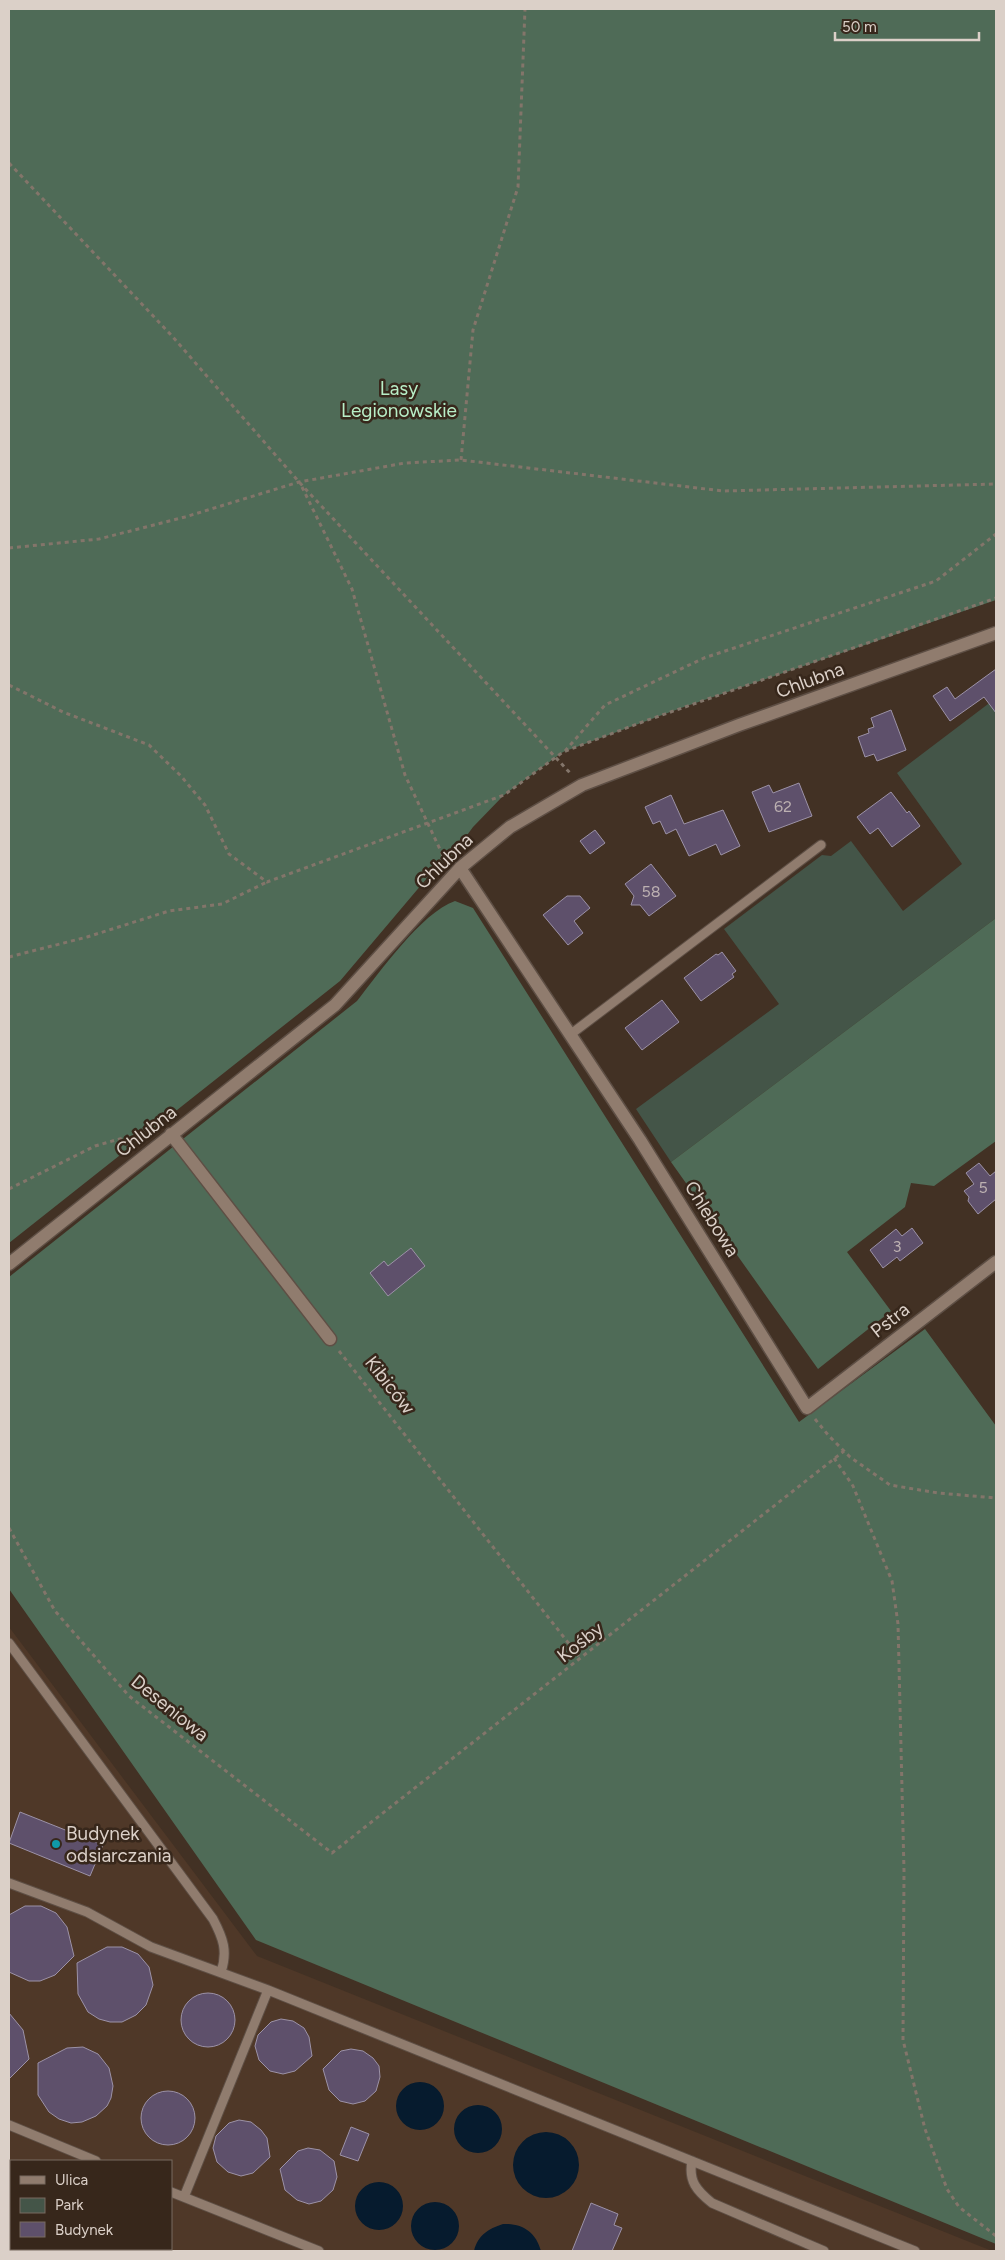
<svg xmlns="http://www.w3.org/2000/svg" width="1005" height="2260" font-family="Figtree,sans-serif">
<style>
.built{fill:#4f3828;fill-rule:evenodd}
.green{fill:#445548}
.forest{fill:#4f6b57}
.water{fill:#061b2e}
.building{fill:#5e506b;stroke:#9c92a7}
.lines{fill:none;stroke-linecap:round;stroke-linejoin:round}
.lane-casing{stroke:#5e4f45;stroke-width:11}
.street-casing{stroke:#5e4f45;stroke-width:15}
.path{stroke:#83756a;stroke-width:3;stroke-dasharray:4 4;stroke-linecap:butt}
.lane{stroke:#907c6e;stroke-width:9}
.street{stroke:#907c6e;stroke-width:12}
.culture-dot{fill:#0f9aa8;stroke:#37271b;stroke-width:2}
.labels{text-anchor:middle;dominant-baseline:central;stroke-width:5;stroke-linejoin:round;paint-order:stroke}
.number-label{font-size:16px;fill:#bcb0b1}
.park-label{font-size:19px;fill:#b8eec7;stroke:#37271b}
.street-label{font-size:19px;fill:#dbd0c8;stroke:#37271b}
.poi-label{font-size:19px;fill:#dbd0c8;stroke:#37271b;text-anchor:start}
</style>
<rect width="100%" height="100%" fill="#423124"/>
<path class="built" d="M9 1627 257 1956 992 2251H9ZM11 2161H171V2249H11Z"/>
<path class="green" d="M992 701 996 704V918L671 1162 636 1109 779 1004 724 929 822 855 831 856 851 841 903 911 962 864 897 773Z"/>
<path class="forest" d="M9 9H996V600L681 708 563 752 504 795 473 827 451 857 433 871 340 981 9 1243Z
M455 901 473 908 799 1422 925 1329 996 1426V2244L256 1940 9 1589V1277L357 1001C380 972 421 913 455 901Z
M996 918V1141L934 1186 911 1183 905 1207 847 1252 891 1311 818 1369 671 1162Z"/>
<path class="water" d="M396 2106a24 24 0 1 1 48 0a24 24 0 1 1-48 0Z
M454 2129a24 24 0 1 1 48 0a24 24 0 1 1-48 0Z
M513 2165a33 33 0 1 1 66 0a33 33 0 1 1-66 0Z
M355 2206a24 24 0 1 1 48 0a24 24 0 1 1-48 0Z
M411 2226a24 24 0 1 1 48 0a24 24 0 1 1-48 0Z
M503 2224C522 2223 536 2232 541 2251H474C478 2235 488 2229 503 2224Z"/>
<path class="building" d="M996 669V713L984 697 950 721 933 696 947 687 955 699Z
M891 710 906 750 877 761 874 754 865 757 858 737 869 733 868 729 874 727 871 718Z
M799 783 812 816 769 832 752 792 769 785 773 793Z
M891 792 907 813 909 811 920 826 892 847 878 828 870 834 857 817Z
M671 795 684 824 723 810 740 846 721 855 716 844 689 856 676 829 666 834 660 821 653 824 645 807Z
M595 830 605 843 590 854 580 841Z
M651 864 676 896 649 916 640 905H631L634 896 625 884Z
M567 896H580L590 908 574 921 583 933 568 945 543 915Z
M722 952 736 971 732 974 734 977 701 1001 684 978 716 954 718 955Z
M662 1000 679 1022 642 1050 625 1028Z
M979 1163 990 1176 996 1171V1199L978 1214 968 1201 969 1197 964 1191 974 1184 966 1173Z
M912 1228 923 1243 900 1261 897 1257 883 1268 870 1250 896 1229 902 1236Z
M411 1248 425 1266 388 1296 370 1273 384 1261 388 1266Z
M20 1812 103 1845 90 1876 9 1843Z
M25 1906H41L56 1913 67 1927 74 1956 55 1975 40 1981H29L9 1972V1915Z
M107 1947H122L138 1954 149 1967 153 1985 146 2005 136 2015 122 2022H110L99 2019 88 2012 78 1994 77 1963Z
M181 2020a27 27 0 1 1 54 0a27 27 0 1 1-54 0Z
M9 2013 23 2030 29 2059 9 2079Z
M281 2019 293 2021 304 2028 309 2037 312 2056 295 2071 283 2074 270 2071 259 2060 255 2046 258 2035 271 2022Z
M83 2047 98 2054 109 2068 113 2086 111 2098 107 2106 96 2116 82 2122 71 2123 59 2119 49 2112 38 2095V2063L67 2048Z
M351 2049 363 2051 373 2058 379 2066 380 2077 376 2091 365 2101 353 2104 340 2101 329 2090 323 2069 341 2051Z
M141 2118a27 27 0 1 1 54 0a27 27 0 1 1-54 0Z
M239 2120 251 2122 261 2130 267 2138 270 2157 253 2173 241 2176 228 2172 217 2162 213 2148 216 2136 229 2123Z
M351 2127 369 2134 358 2161 340 2155Z
M308 2148 320 2150 334 2161 337 2177 333 2190 321 2201 309 2204 297 2200 285 2190 280 2169 298 2151Z
M591 2203 618 2214 614 2225 622 2228 612 2251H572Z"/>
<g class="lines">
<defs>
<path id="lane" d="M571 1034 821 845
M9 1643 213 1919C223 1938 228 1951 221 1972
M9 1883 87 1912 151 1947 268 1990 915 2251
M9 2125 96 2161
M692 2161C688 2181 697 2191 712 2203L824 2251
M171 2192 319 2251
M184 2197 268 1990
M108 2251 109 2249"/>
<path id="street" d="M460 868 640 1140 807 1408 996 1262
M171 1134 330 1339
M9 1264 335 1005 460 868 510 827 582 785 739 725 996 633"/>
</defs>
<use href="#lane" class="lane-casing"/>
<use href="#street" class="street-casing"/>
<path class="path" d="M9 163 172 336 299 482 571 774
M461 460 473 330 518 187 525 9
M302 487 352 589 405 775 446 862
M9 548 99 539 185 517 299 482 405 463 461 460 723 491 996 484
M9 685 63 712 149 745 181 776 205 805 229 854 267 882 504 795 563 752 645 721 996 598
M565 751 605 705 704 658 936 581 996 534
M9 957 87 937 169 911 222 904 267 882
M9 1189 95 1146 151 1130
M339 1351 581 1659
M815 1419 829 1436 850 1457 890 1485 938 1493 996 1498
M834 1458 853 1486 892 1581 898 1624 904 1871 903 2040 925 2129 947 2189 959 2207 996 2236
M9 1528 55 1611 129 1696 332 1853 844 1451"/>
<use href="#lane" class="lane"/>
<use href="#street" class="street"/>
</g>
<circle class="culture-dot" cx="56" cy="1844" r="5"/>
<g class="labels">
<g class="number-label">
<text x="783" y="806">62</text>
<text x="651" y="891">58</text>
<text x="983" y="1187">5</text>
<text x="897" y="1246">3</text>
</g>
<g class="park-label">
<text x="399" y="388">Lasy<tspan x="399" dy="22">Legionowskie</tspan></text>
</g>
<g class="street-label">
<text transform="translate(810 680) rotate(-20)">Chlubna</text>
<text transform="translate(444 861) rotate(-44)">Chlubna</text>
<text transform="translate(146 1131) rotate(-38)">Chlubna</text>
<text transform="translate(712 1219) rotate(58)">Chlebowa</text>
<text transform="translate(890 1320) rotate(-38)">Pstra</text>
<text transform="translate(390 1385) rotate(52)">Kibiców</text>
<text transform="translate(580 1642) rotate(-38)">Kośby</text>
<text transform="translate(170 1708) rotate(39)">Deseniowa</text>
</g>
<g class="poi-label">
<text x="66" y="1833">Budynek<tspan x="66" dy="22">odsiarczania</tspan></text>
</g>
</g>
<rect width="1005" height="2260" fill="none" stroke="#dbd0c8" stroke-width="20"/>
<rect x="10" y="2160" width="162" height="90" fill="#37271b" stroke="#796b60"/>
<rect x="20" y="2176" width="25" height="8" fill="#907c6e" stroke="#796b60"/>
<text x="55" y="2185" font-size="15" fill="#dbd0c8">Ulica</text>
<rect x="20" y="2198" width="25" height="15" fill="#445548" stroke="#796b60"/>
<text x="55" y="2210" font-size="15" fill="#dbd0c8">Park</text>
<rect x="20" y="2222" width="25" height="15" fill="#5e506b" stroke="#796b60"/>
<text x="55" y="2235" font-size="15" fill="#dbd0c8">Budynek</text>
<path d="M835 32v8h144v-8" fill="none" stroke="#dbd0c8" stroke-width="2.5"/>
<text x="842" y="32" font-size="15" fill="#dbd0c8" stroke="#37271b" stroke-width="4" paint-order="stroke">50 m</text>
</svg>
